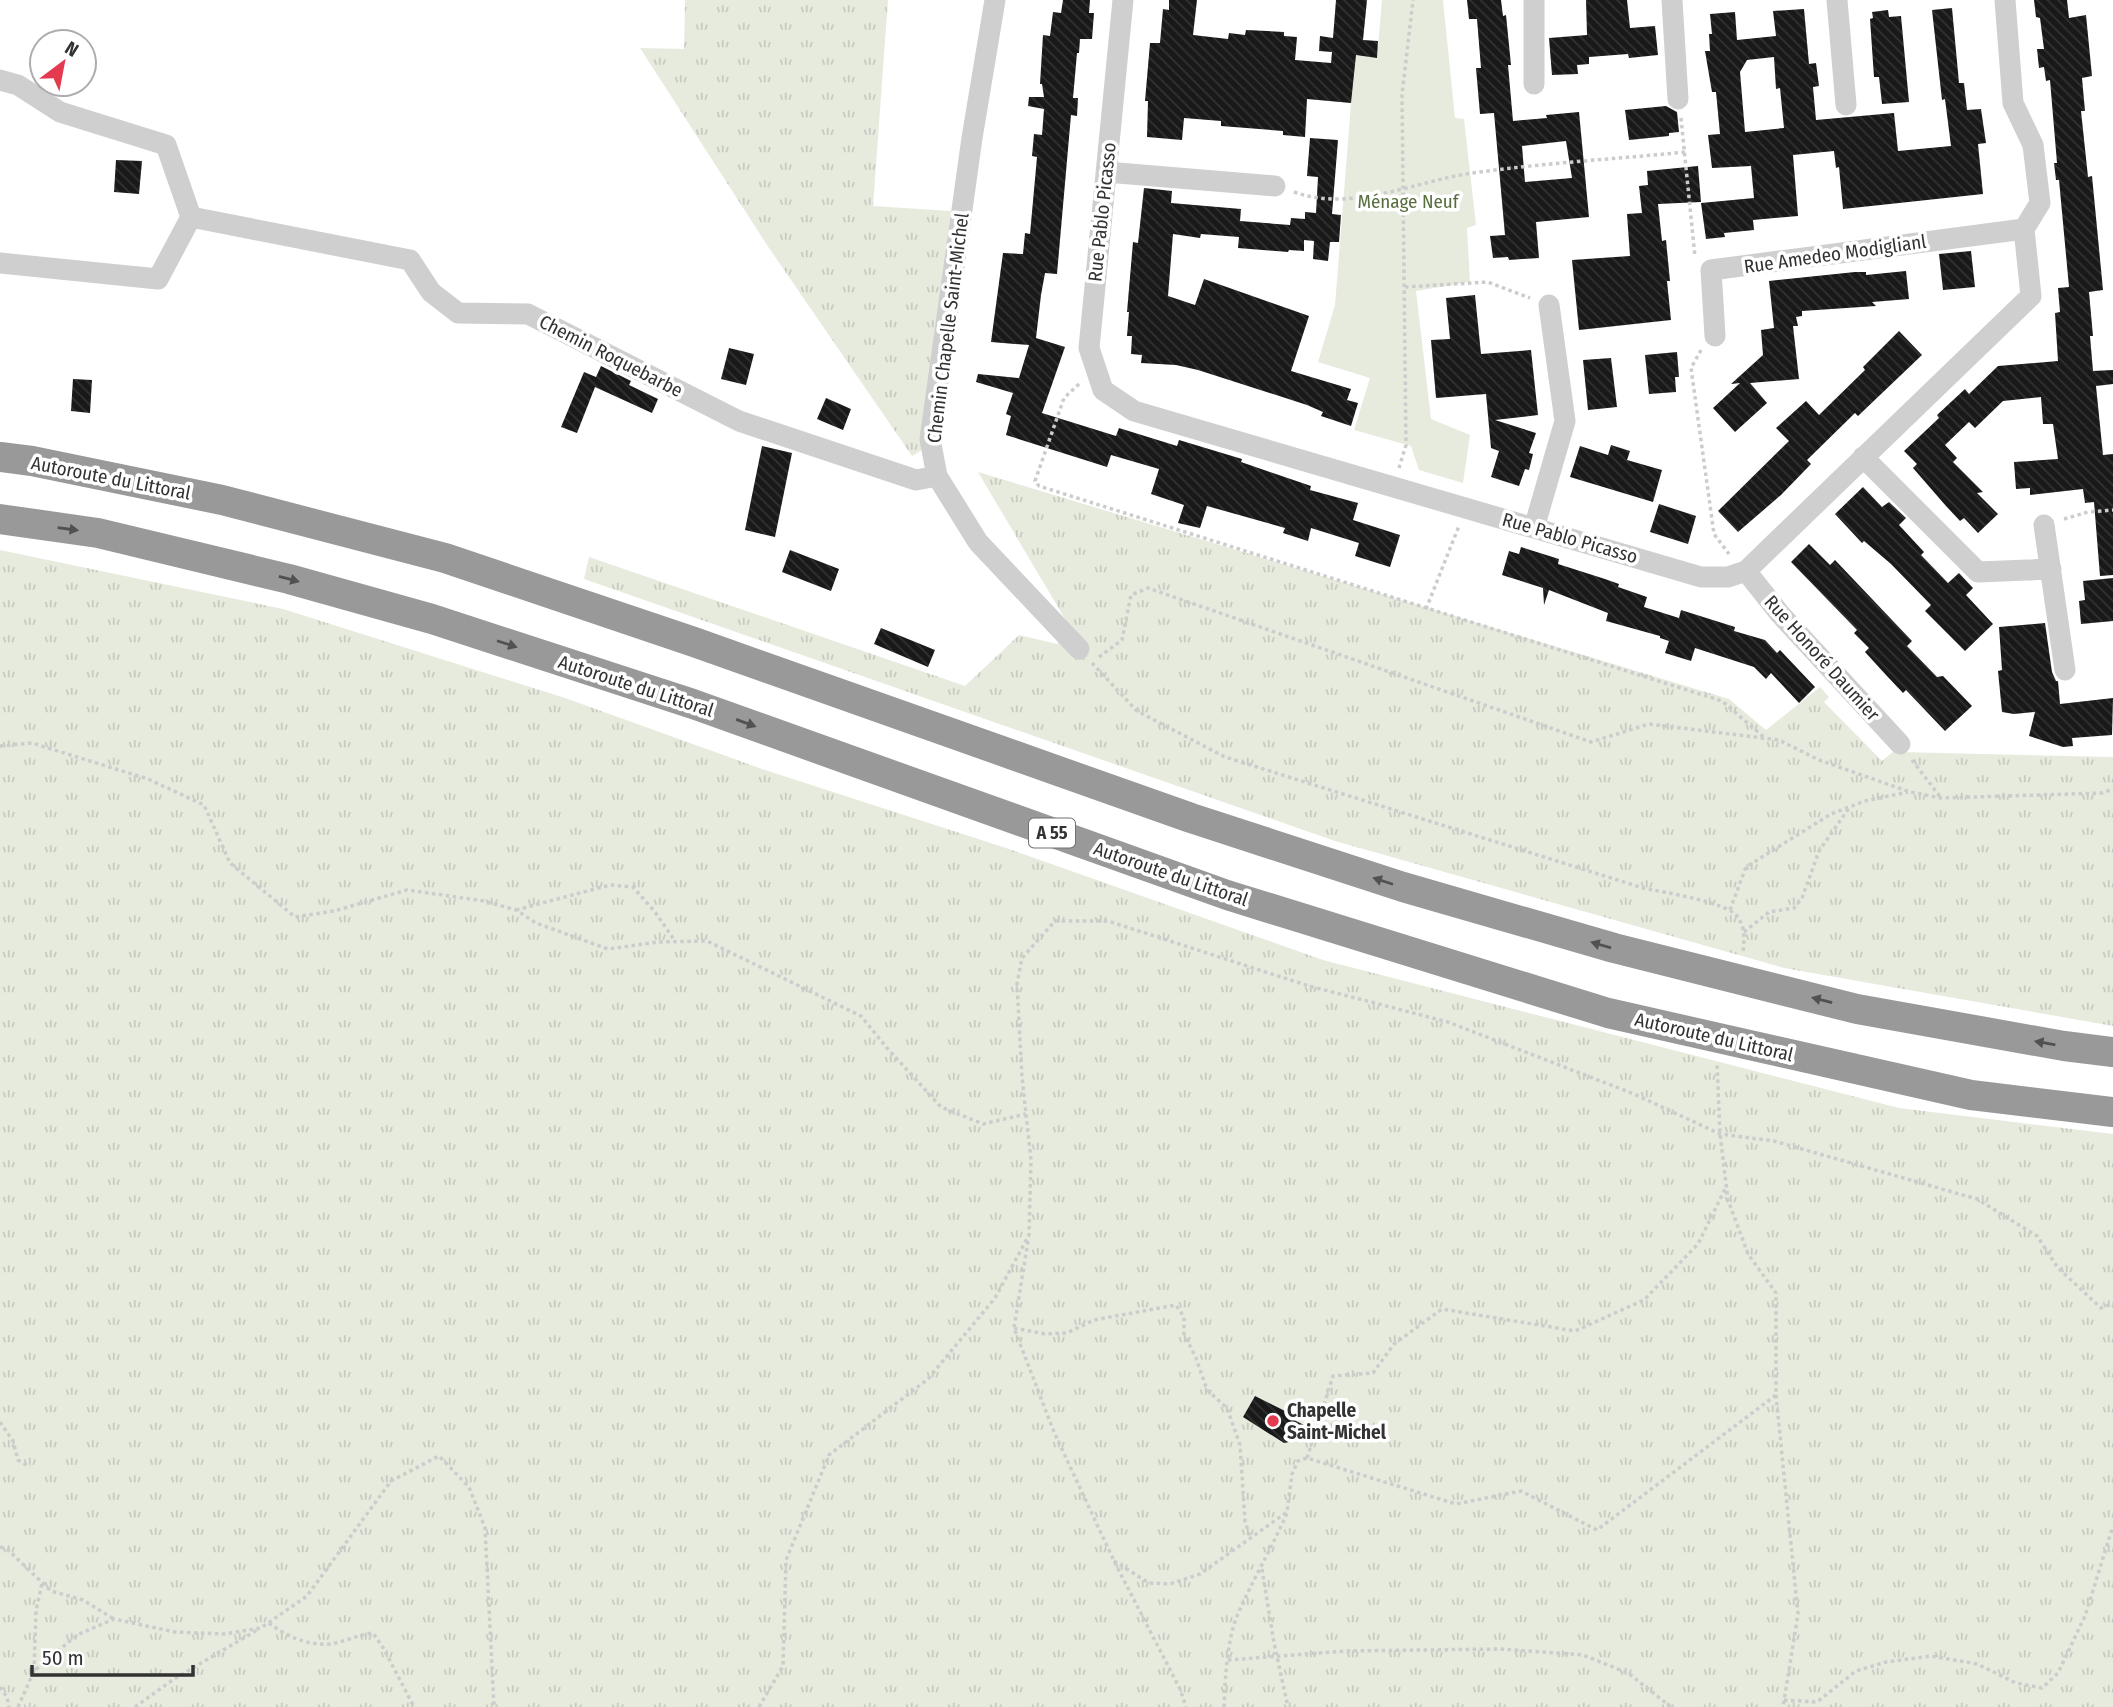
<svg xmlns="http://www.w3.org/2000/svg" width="2113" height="1707" font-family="'Fira Sans Condensed',sans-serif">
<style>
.grass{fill:url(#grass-tufts)}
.garden{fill:#e6ebde}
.building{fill:url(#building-back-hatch);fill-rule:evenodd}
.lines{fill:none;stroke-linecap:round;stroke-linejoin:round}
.path{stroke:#ccc;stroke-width:3.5;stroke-dasharray:3.5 3.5;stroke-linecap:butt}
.minor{stroke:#cfcfcf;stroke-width:21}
.highway{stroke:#999;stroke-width:30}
.oneway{fill:#515151}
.poi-dot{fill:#e43a50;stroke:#fff;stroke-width:2.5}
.labels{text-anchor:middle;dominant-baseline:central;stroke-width:7;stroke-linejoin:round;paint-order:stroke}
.shield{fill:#fff;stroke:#707070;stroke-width:2}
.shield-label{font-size:18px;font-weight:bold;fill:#323232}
.park-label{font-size:19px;fill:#586e3f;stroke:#fff}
.street-label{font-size:19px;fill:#323232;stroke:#fff}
.poi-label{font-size:19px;font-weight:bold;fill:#323232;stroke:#fff;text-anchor:start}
</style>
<defs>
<pattern id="grass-tufts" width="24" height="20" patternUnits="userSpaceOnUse" patternTransform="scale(1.75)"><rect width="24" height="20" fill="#e6ebde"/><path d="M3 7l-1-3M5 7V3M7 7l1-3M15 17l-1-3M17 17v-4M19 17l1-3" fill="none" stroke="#c6cabf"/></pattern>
<pattern id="building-back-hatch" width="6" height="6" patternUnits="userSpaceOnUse" patternTransform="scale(1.75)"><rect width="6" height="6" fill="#191919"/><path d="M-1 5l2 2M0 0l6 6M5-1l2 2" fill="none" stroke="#323232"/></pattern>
</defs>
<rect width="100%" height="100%" fill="#fff"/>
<path class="grass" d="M685 0H888L873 206 951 211 922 450 912 456 769 248 640 48 684 49Z
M978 472 1729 699 1766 730 1820 687 1829 697 1824 702 1882 761 1895 750 1897 752 2113 757V1026L1784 968 1335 841 584 579 589 557 965 686 1019 635 1057 644 1071 629Z
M0 550 283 609 565 698 765 770 1006 848 1323 960 1899 1108 2113 1134V1707H0Z"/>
<path class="garden" d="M1382 0H1443L1455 118 1464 119 1476 225 1467 228 1470 282 1416 291 1431 419 1470 435 1463 483 1419 470 1411 446 1354 430 1370 378 1318 362 1335 305 1355 54 1377 58Z"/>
<path class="building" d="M1063 0H1090L1089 13H1094L1092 39H1080L1079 53H1077L1073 98H1078L1077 116 1071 115 1057 274 1045 273 1041 295 1036 338 1065 347 1042 413 1116 436 1119 428 1177 446 1179 440 1242 459 1241 462 1311 486 1310 490 1358 503 1353 520 1400 535 1390 567 1355 556 1359 543 1311 528 1308 541 1283 533 1285 528 1207 506 1200 528 1178 523 1184 505 1151 494 1159 469 1111 455 1107 467 1006 435 1011 416 1006 414 1013 393 976 382 978 374 1019 378 1029 345 991 342 1003 253 1023 254 1025 233 1030 234 1037 157 1032 156 1034 134 1042 135 1044 109 1028 106 1029 97H1044L1042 84H1040L1043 35 1050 36 1053 12 1061 13Z
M1169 0H1197L1193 35 1228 39 1229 33 1245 35 1246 30 1284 32V36L1297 37 1295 60 1331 63 1332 52 1319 51 1320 36 1333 38 1336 0H1367L1363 40 1378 41 1377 58 1356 55 1351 103 1307 99 1305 137 1283 135V131L1221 126V121L1184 118 1182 140 1147 137 1148 101H1145L1150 43H1160L1163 9 1169 10Z
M1467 0H1501L1503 16 1506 15 1511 65H1508L1513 121 1547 118 1546 115 1579 112 1589 217 1536 222 1539 258 1509 260 1508 257 1493 258 1490 236 1505 235 1494 113 1480 114 1476 68H1481L1477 19H1469ZM1566 141 1572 178 1525 182 1522 146Z
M1586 0H1627L1630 28 1655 26 1658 55 1629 58 1628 54 1589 57V64L1577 65 1578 74 1552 75 1549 38 1587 35Z
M2034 0H2067L2069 18 2086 15 2092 76 2082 78 2085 111H2081L2088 177 2092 176 2103 290 2089 292 2093 336H2090L2093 371 2113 370V384L2096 386 2103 455 2113 454V575L2100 576 2094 502 2085 503 2083 489 2030 495V488L2016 489 2014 462 2058 459 2053 424H2043L2041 397 2003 401 1975 428 1969 422 1945 445 1957 458 1953 462 1983 492 1977 493 1998 514 1978 533 1964 518 1960 521 1946 506 1913 468 1917 464 1904 451 1939 418 1937 415 1965 389 1969 394 1998 366 2058 361 2055 313 2060 312 2058 288 2069 287 2059 180H2056L2054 163H2057L2050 80 2046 81 2044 67 2039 68 2037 49H2044L2040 18 2036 17Z
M1952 8 1959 83H1964L1967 110 1981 109 1986 143 1978 144 1983 194 1843 209 1839 167 1836 168 1834 151 1793 155 1798 216 1753 220 1754 230 1724 233 1725 237 1706 239 1701 203 1754 198 1751 166 1712 168 1708 135 1720 134 1716 92H1712L1705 51H1710L1709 34H1712L1710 14 1735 12 1737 40 1776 36 1773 11 1804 9 1809 64 1816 63 1819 86 1813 87 1816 120 1894 113 1898 151 1951 146 1945 99 1942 100 1932 10ZM1774 57 1776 89 1780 88 1784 128 1745 132 1740 72 1747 60Z
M1888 10 1889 17 1901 16 1909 102 1882 104 1879 77H1874L1870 19 1873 18 1872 12Z
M1666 106 1677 112 1679 132 1669 133V136L1629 140 1625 110Z
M1310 138 1338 140 1332 214 1341 215 1339 242H1330L1328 261 1313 259 1314 241 1304 240V251L1289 250 1288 252 1238 248 1239 237 1201 234 1200 238 1173 234 1168 296 1195 305 1204 279 1309 316 1291 371 1351 389 1347 400 1358 403 1351 426 1321 416 1323 412 1307 405 1198 370 1176 365 1141 363 1142 355 1131 354 1132 336H1127L1129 312H1127L1133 242 1138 243 1144 188 1172 191 1171 203 1241 209 1240 221 1290 225 1291 218 1305 219V212L1316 213 1318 177 1307 176Z
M116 160 142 161 139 194 114 192Z
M1698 166 1701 202 1658 204 1662 241 1666 240 1670 281H1667L1671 320 1579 330 1572 260 1630 256 1627 214 1642 213 1639 186 1648 185 1647 171Z
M1971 251 1975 287 1943 290 1939 254Z
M1906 271 1909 299 1872 302 1876 306 1802 311V316L1796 317 1798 326H1793L1799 379 1750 383 1767 403 1735 432 1713 408 1740 383 1731 384 1763 355 1761 330 1774 328 1769 281 1855 272H1866V275Z
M1475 295 1481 354 1531 350 1538 415 1495 420 1536 433 1529 453 1533 454 1529 470 1525 469 1519 486 1491 477 1499 451 1491 448 1486 394 1436 398 1431 340 1450 339 1446 298Z
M1899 331 1922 355 1858 416 1855 413 1807 460 1811 464 1781 495 1738 532 1718 511 1789 441 1776 428 1806 401 1819 415 1865 370 1863 367Z
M729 348 754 354 746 385 721 379Z
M1677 352 1679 377H1675L1676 392 1649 394 1645 355Z
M1611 358 1617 407 1588 410 1583 360Z
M601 366 631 381 629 385 658 399 652 413 595 387 577 433 561 427 584 372 596 377Z
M73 379 92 380 90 413 71 411Z
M826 398 851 409 843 430 817 419Z
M1611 445 1630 451 1627 460 1662 470 1653 502 1570 477 1580 446 1608 455Z
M762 446 792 453 775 537 745 530Z
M1863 487 1882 507 1889 502 1906 518 1899 525 1924 552 1921 555 1948 583 1959 573 1973 588 1966 595 1993 624 1965 651 1925 611 1931 605 1891 564 1864 541 1862 543 1835 514Z
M1659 504 1696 516 1688 544 1650 532Z
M1809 544 1830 565 1835 560 1912 641 1907 646 1937 677 1943 676 1972 706 1945 731 1906 690 1903 693 1886 675 1865 652 1869 648 1854 633 1857 630 1791 562Z
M1521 547 1559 559 1558 564 1605 579 1619 584 1618 587 1647 597 1644 607 1679 618 1681 610 1735 627 1734 631 1765 640 1777 653 1780 650 1815 687 1799 703 1771 673 1766 679 1754 667 1695 648 1691 661 1665 653 1669 641 1660 638V636L1606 621 1608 613 1549 590 1544 605 1543 588 1502 575 1509 551 1519 554Z
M790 550 839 569 831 591 782 572Z
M2113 578V621L2081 624 2079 601 2085 600 2083 581Z
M2045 623 2052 672 2056 681H2058L2060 704 2113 698 2112 735 2072 738 2073 746 2063 747 2029 736 2035 712 2014 714 2002 712 1998 671 2002 670 1999 627Z
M881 628 935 650 928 667 874 644Z
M1255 1396 1291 1414 1290 1418 1304 1425V1433L1300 1440 1284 1443 1243 1417Z"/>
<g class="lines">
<path class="path" d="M1681 118 1695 257
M1294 192C1354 213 1414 181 1473 173 1543 163 1615 159 1686 152
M1405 287 1488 282 1530 298
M1701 350 1691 368 1714 534 1729 554
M1079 384 1064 398 1035 481 1039 486 1722 701 1765 738
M1399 468 1406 445 1402 95 1413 0
M2064 519 2088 512 2113 510
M1426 609 1459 526
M1099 657 1122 640 1131 595 1148 588 1591 742 1649 724 1779 740 1819 760 1910 792 1941 798 2102 793 2113 789
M1092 663 1137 711 1225 757 1643 888C1662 892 1726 902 1737 916 1746 928 1744 940 1743 953
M0 746 32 743 148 779 204 805 230 863 295 917 334 911 407 890 484 901 516 910 536 923 608 949 658 942 707 941 861 1016 887 1048 941 1107 983 1124 1026 1114
M1912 760 1941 798
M516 910 610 885 633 887 655 912 675 941
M1730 910 1746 867 1831 814 1865 801 1908 792
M1744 932 1769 912 1794 908 1802 898 1819 851 1849 808
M1028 1241 1014 1328 1054 1432 1114 1561 1180 1689 1186 1707
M1014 1328 1045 1334 1067 1333 1094 1320 1176 1305 1184 1317V1334L1196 1358 1207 1390 1227 1408 1240 1445 1245 1521 1250 1538
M1776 1395 1798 1614 1783 1707
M0 1422 13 1441 18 1460 30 1467
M1307 1458 1333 1376 1373 1373 1394 1344 1442 1309 1575 1331 1644 1300 1698 1244 1726 1187
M0 1547 7 1549 51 1591 83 1600 114 1619
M1114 1561 1149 1583 1170 1584 1200 1574 1287 1512 1292 1474 1298 1461 1307 1458 1456 1504 1521 1491 1597 1530 1776 1395V1293L1748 1254 1728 1200 1720 1134 1717 1063
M1262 1569 1274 1643 1288 1707
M269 1623C286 1636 308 1646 330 1644 344 1642 357 1635 373 1633L384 1649 414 1707
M1228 1660 1345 1651 1500 1649 1583 1655 1628 1673 1671 1707
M34 1671 36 1611 42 1583
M0 1687 7 1697 9 1707
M1784 1700 1817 1702 1856 1671 1886 1662 1931 1656 1977 1664 2016 1683 2042 1688 2058 1673 2085 1616 2113 1526
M18 1707 34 1671 77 1635 114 1619 175 1632 224 1634 261 1628 307 1596 391 1481 439 1456 469 1487 485 1528 494 1707
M135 1707 174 1679 259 1629
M759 1707 783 1666 786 1560 829 1455 928 1379 995 1298 1029 1235 1031 1160 1022 1077 1017 984 1022 958 1055 921H1108L1309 986 1448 1022 1634 1094 1720 1134 1774 1141 1977 1199 2037 1236 2058 1268 2101 1308 2113 1303
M1224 1707C1225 1681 1227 1640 1237 1616 1252 1581 1272 1548 1287 1513"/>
<path class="minor" d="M995 0 972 138 930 439 937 476 978 542 1079 649
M1123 0 1089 348 1103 390 1134 411 1701 577H1728L1746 571 2031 296 2024 229 2040 203 2033 145 2013 103 2005 0
M1534 0V84
M1672 0 1678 99
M1837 0 1846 105
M0 80 18 85 60 112 166 145 191 217
M1106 172 1275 186
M0 263 158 279 191 217 410 260 431 292 458 313 528 314 739 421 916 480 937 476
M1715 336 1711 270 2024 229
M1863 457 1978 572 2051 569
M2044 525 2065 670
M1534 528 1565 421 1549 305
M1746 571 1780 614 1900 744"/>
<path class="highway" d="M0 457 32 461 222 500 445 558 694 642 1191 818 1403 887 1614 948 1857 1009 2064 1046 2113 1052
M0 519 98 533 289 579 432 619 693 704 1227 895 1608 1013 1971 1095 2113 1112"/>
</g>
<defs><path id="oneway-solid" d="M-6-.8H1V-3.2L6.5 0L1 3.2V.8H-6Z" transform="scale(1.75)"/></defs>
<g class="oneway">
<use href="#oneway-solid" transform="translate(68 529) rotate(8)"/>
<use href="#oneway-solid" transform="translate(289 579) rotate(15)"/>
<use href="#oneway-solid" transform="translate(507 644) rotate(18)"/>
<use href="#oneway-solid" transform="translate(746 723) rotate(20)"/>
<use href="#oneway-solid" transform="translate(1383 881) rotate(-162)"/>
<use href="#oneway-solid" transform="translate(1601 945) rotate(-164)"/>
<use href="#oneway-solid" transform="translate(1822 1000) rotate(-166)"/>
<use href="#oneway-solid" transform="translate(2045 1043) rotate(-170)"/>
</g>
<circle class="poi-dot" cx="1273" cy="1421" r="7"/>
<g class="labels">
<rect class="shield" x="1029" y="818.5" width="46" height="29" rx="5"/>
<g class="shield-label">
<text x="1052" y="833">A 55</text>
</g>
<g class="park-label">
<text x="1408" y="201">Ménage Neuf</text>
</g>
<g class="street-label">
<text transform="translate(1102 212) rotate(-84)">Rue Pablo Picasso</text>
<text transform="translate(1835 254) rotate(-8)">Rue Amedeo Modiglianl</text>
<text transform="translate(948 328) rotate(-83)">Chemin Chapelle Saint-Michel</text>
<text transform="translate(611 356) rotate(27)">Chemin Roquebarbe</text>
<text transform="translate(111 478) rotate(11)">Autoroute du Littoral</text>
<text transform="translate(1570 538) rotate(16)">Rue Pablo Picasso</text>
<text transform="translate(1822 658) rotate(48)">Rue Honoré Daumier</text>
<text transform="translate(636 686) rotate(18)">Autoroute du Littoral</text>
<text transform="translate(1171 874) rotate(19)">Autoroute du Littoral</text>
<text transform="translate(1714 1037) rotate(13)">Autoroute du Littoral</text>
</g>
<g class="poi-label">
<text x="1287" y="1410">Chapelle<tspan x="1287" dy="22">Saint-Michel</tspan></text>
</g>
</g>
<g transform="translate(63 63) rotate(32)"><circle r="33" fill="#ffffff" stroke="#adadad" stroke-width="2"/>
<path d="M0-5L12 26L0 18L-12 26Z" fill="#e43a50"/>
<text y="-10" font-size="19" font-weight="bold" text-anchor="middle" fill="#323232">N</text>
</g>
<path d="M32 1665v10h161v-10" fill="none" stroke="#323232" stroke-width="3.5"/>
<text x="42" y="1665" font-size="21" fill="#323232" stroke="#ffffff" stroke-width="5" paint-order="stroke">50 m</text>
</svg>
